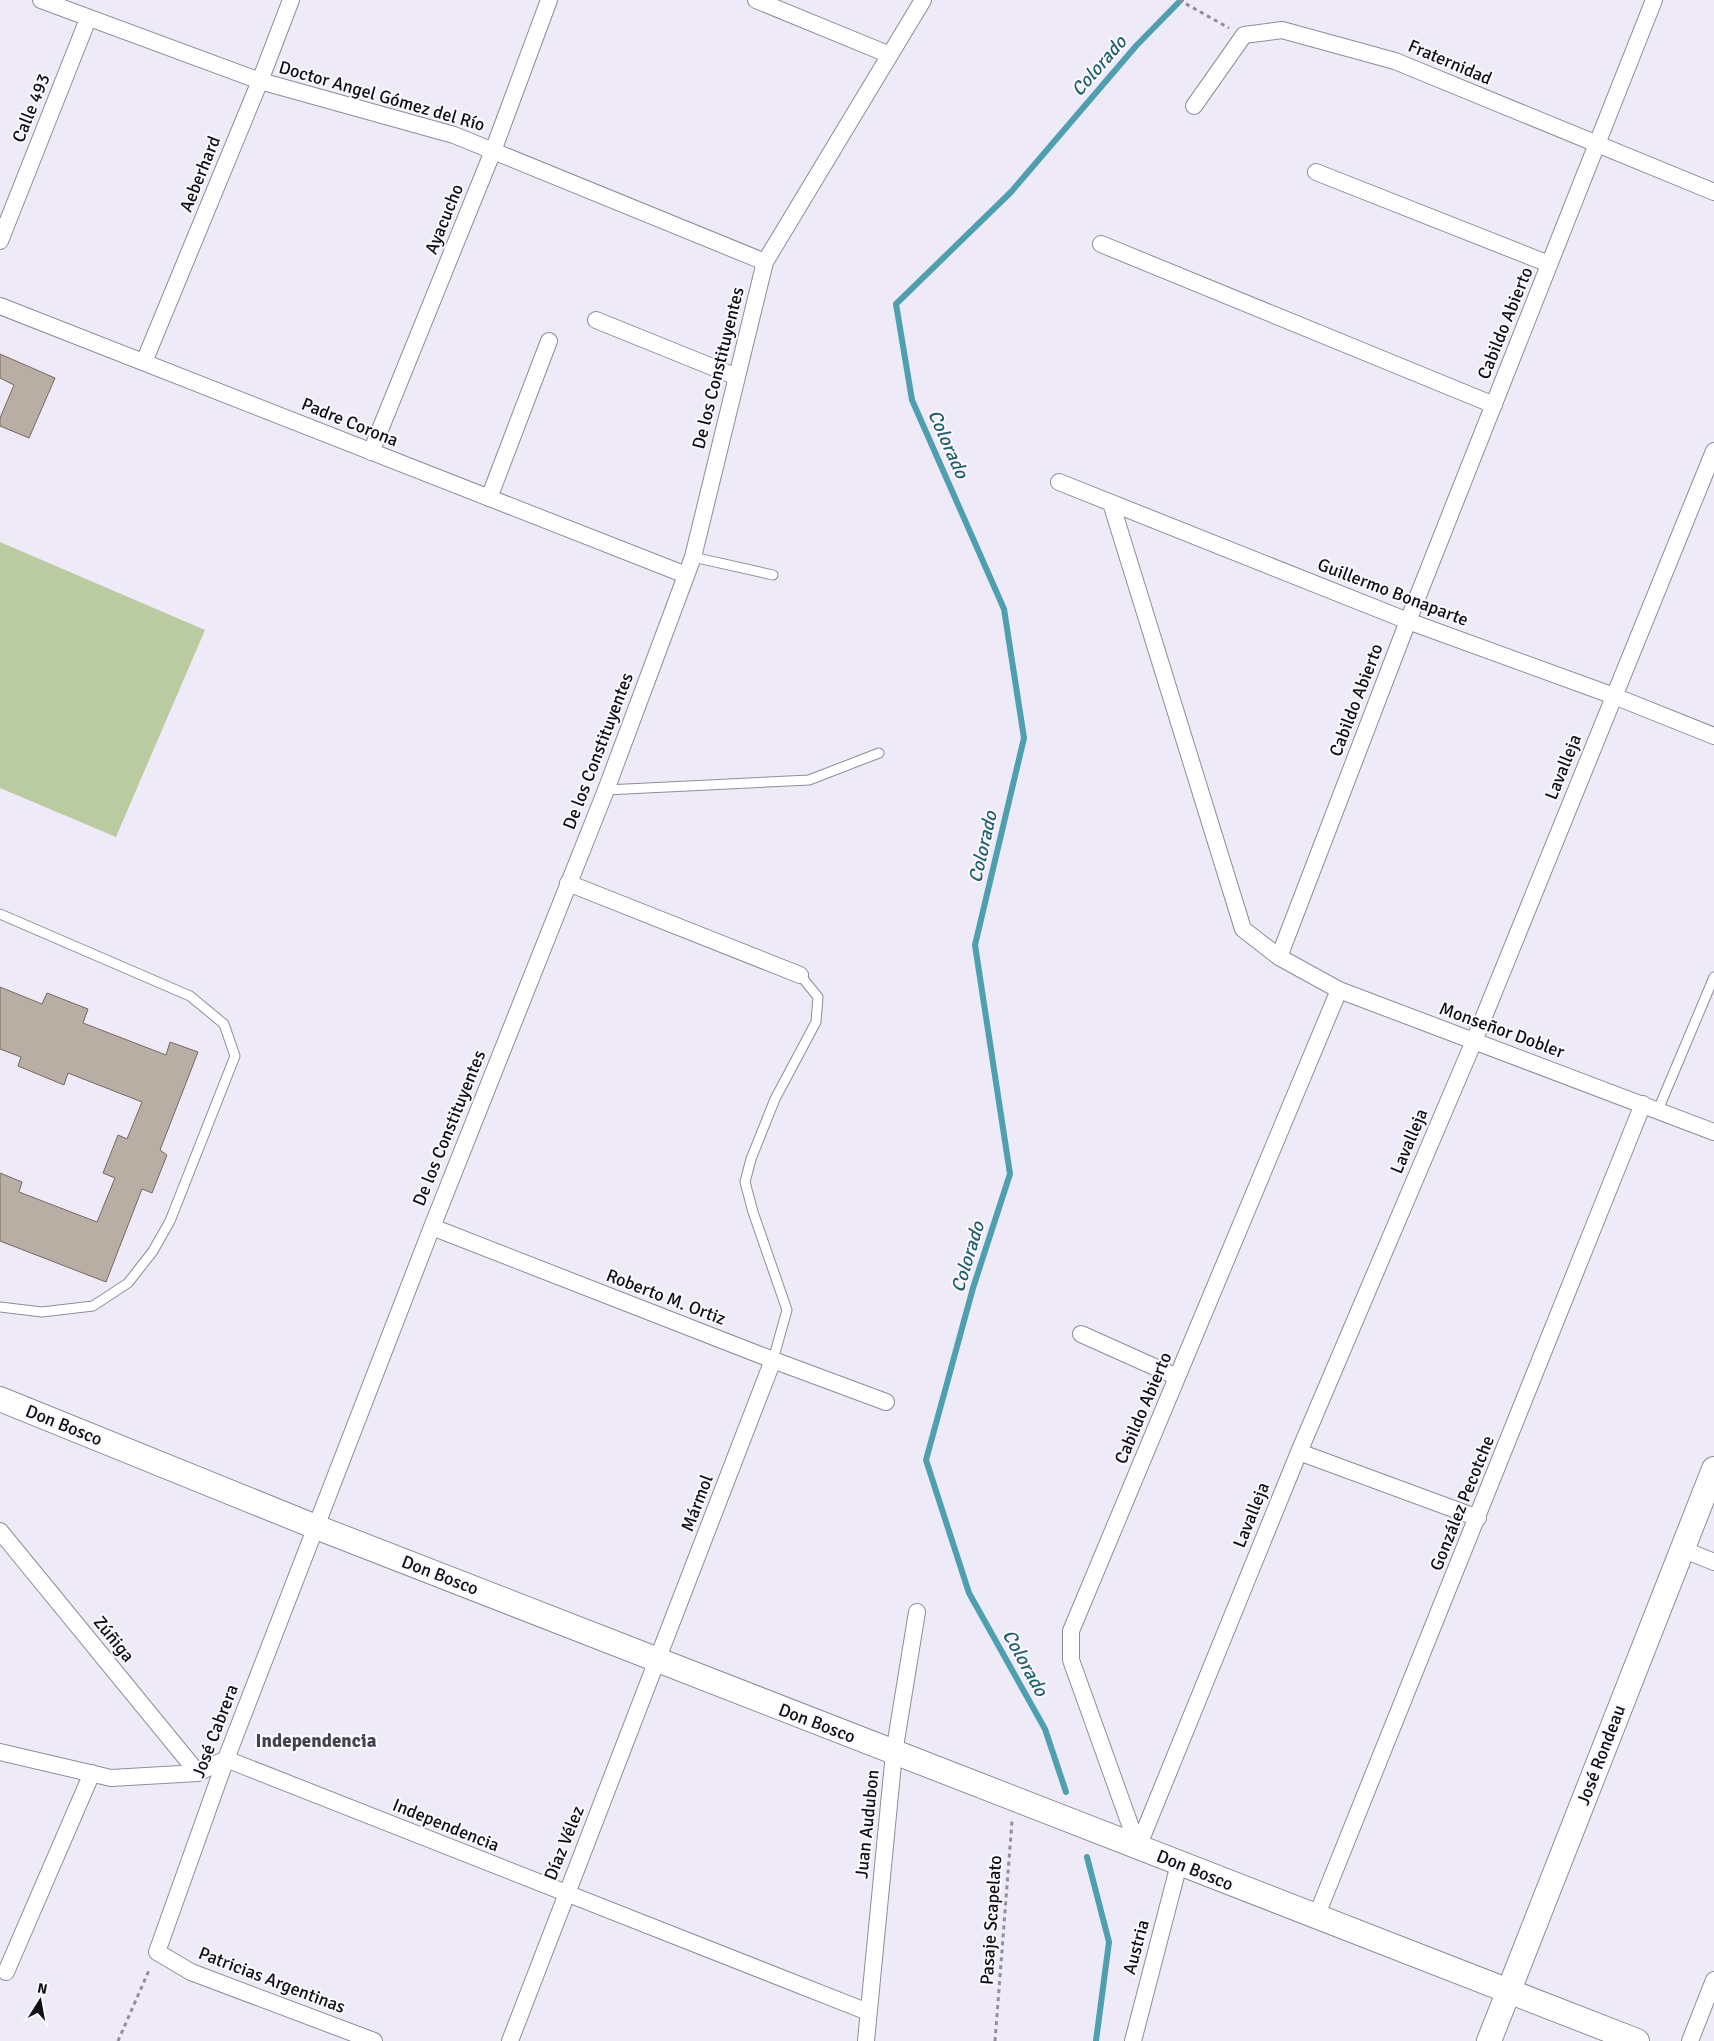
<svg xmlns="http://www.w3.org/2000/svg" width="1714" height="2041" font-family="Signika,sans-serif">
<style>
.green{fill:#bbcba1}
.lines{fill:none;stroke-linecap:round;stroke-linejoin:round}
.stream{stroke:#4e9fb0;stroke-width:6}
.building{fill:#b9aea4;stroke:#746a60}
.lane-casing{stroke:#908c99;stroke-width:11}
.street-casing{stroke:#908c99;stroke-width:18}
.secondary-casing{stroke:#908c99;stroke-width:26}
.path{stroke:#928e98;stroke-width:3;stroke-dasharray:4 4;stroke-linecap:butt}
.lane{stroke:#fff;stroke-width:9}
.street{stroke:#fff;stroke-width:16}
.secondary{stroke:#fff;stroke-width:24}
.labels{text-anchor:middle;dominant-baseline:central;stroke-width:4;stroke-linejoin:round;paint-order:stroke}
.street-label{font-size:18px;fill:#110f14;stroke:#fbf9ff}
.water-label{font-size:19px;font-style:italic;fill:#1d5f6c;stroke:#fbf9ff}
.neighbourhood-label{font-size:19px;font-weight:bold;fill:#45414c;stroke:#fbf9ff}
</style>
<rect width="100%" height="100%" fill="#efeaf8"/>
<path class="green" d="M0 542 205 630 116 837 0 788Z"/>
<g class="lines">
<path class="stream" d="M1066 1792 1045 1729 969 1593 926 1460 973 1288 1010 1174 975 945 1024 738 1004 609 912 400 896 304 1011 192 1136 46 1181 0
M1087 1857 1109 1942 1096 2041"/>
</g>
<path class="building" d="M0 354 55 378 29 438 0 426V418L14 385 0 378Z
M0 987 42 1004 47 993 88 1009 83 1023 166 1055 170 1042 198 1052 160 1150 167 1155 152 1193 142 1189 106 1282 0 1241V1173L22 1182 19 1192 97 1222 115 1178 103 1173 118 1135 127 1139 142 1102 68 1073 64 1085 18 1066 21 1057 0 1049Z"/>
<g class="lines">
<defs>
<path id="lane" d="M693 557 773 575
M606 790 809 780 879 753
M0 914 190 996 224 1024 235 1056 170 1221 153 1251 128 1283 93 1306 42 1312 0 1307
M1658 1110 1714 977
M773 1360 787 1310 753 1212 745 1182 751 1159 775 1099 816 1022 818 997 800 975"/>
<path id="street" d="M41 0 260 81 454 135 765 262
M756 0 890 55
M1194 106 1244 35 1282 30 1395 61 1714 192
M1316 172 1549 264
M0 241 88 19
M1101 244 1494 405
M0 306 686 575
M596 320 737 377
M144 362 260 81 291 0
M371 452 493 151 549 0
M1059 482 1408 621 1614 696 1714 736
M489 498 549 341
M1111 503 1243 929 1279 957 1339 990 1714 1132
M568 883 800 975
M1279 957 1408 621 1654 0
M432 1227 773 1360 886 1402
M1081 1334 1177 1377
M1299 1452 1478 1518
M0 1531 198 1773
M1682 1549 1714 1562
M0 1752 111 1778 198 1773 226 1759 868 2012
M1138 1847 1299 1452 1474 1041 1714 451
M1138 1847 1071 1660V1631L1339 990
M1316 1917 1643 1104
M6 1972 92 1773
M374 2041 191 1972 157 1952 226 1759 432 1227 606 790 693 557 765 262 923 0
M510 2041 773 1360
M866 2041 894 1753 917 1612
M1133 2041 1179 1864
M1690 2041 1714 1980"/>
<path id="secondary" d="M0 1399 316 1527 1637 2041
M1489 2041 1714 1469"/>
</defs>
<use href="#lane" class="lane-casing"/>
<use href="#street" class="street-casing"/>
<use href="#secondary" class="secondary-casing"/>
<path class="path" d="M1179 0 1229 28
M118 2041 150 1968
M995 2041 1012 1821"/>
<use href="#lane" class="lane"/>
<use href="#street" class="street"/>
<use href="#secondary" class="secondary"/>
</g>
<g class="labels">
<g class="street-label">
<text transform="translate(1450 62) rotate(23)">Fraternidad</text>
<text transform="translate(382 96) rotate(16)">Doctor Angel Gómez del Río</text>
<text transform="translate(31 108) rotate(-68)">Calle 493</text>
<text transform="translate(200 174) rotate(-68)">Aeberhard</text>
<text transform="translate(444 219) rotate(-68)">Ayacucho</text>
<text transform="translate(1505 323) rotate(-68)">Cabildo Abierto</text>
<text transform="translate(718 368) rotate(-76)">De los Constituyentes</text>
<text transform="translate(350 422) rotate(22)">Padre Corona</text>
<text transform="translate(1393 592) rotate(21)">Guillermo Bonaparte</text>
<text transform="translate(1356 700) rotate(-69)">Cabildo Abierto</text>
<text transform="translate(598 751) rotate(-69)">De los Constituyentes</text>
<text transform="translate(1563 767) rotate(-68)">Lavalleja</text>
<text transform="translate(1502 1030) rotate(20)">Monseñor Dobler</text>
<text transform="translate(449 1128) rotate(-68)">De los Constituyentes</text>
<text transform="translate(1409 1141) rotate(-67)">Lavalleja</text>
<text transform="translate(666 1297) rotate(21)">Roberto M. Ortiz</text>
<text transform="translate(1143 1408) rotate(-67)">Cabildo Abierto</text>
<text transform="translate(64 1425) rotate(22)">Don Bosco</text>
<text transform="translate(697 1503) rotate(-69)">Mármol</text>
<text transform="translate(1462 1503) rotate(-68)">González Pecotche</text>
<text transform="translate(1251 1515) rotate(-68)">Lavalleja</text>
<text transform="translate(440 1575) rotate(21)">Don Bosco</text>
<text transform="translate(114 1639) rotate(51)">Zúñiga</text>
<text transform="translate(817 1723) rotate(21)">Don Bosco</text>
<text transform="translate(215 1731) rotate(-69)">José Cabrera</text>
<text transform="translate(1601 1755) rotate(-69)">José Rondeau</text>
<text transform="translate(867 1824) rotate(-84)">Juan Audubon</text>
<text transform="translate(446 1825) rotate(22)">Independencia</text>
<text transform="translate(564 1843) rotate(-68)">Díaz Vélez</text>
<text transform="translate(1195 1870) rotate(22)">Don Bosco</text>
<text transform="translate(991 1920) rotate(-86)">Pasaje Scapelato</text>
<text transform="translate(1136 1947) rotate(-75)">Austria</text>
<text transform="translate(272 1980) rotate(21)">Patricias Argentinas</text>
</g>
<g class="water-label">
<text transform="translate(1099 66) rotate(-49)">Colorado</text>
<text transform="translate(948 444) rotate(66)">Colorado</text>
<text transform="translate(983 847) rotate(-77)">Colorado</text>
<text transform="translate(968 1257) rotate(-73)">Colorado</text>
<text transform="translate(1025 1663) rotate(61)">Colorado</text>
</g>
<g class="neighbourhood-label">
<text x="316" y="1741">Independencia</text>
</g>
</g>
<g transform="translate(40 2001) rotate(11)" stroke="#fbf9ff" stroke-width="4" paint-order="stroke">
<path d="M0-4L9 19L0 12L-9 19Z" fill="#110f14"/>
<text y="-8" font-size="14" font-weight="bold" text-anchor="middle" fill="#110f14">N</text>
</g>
</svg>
